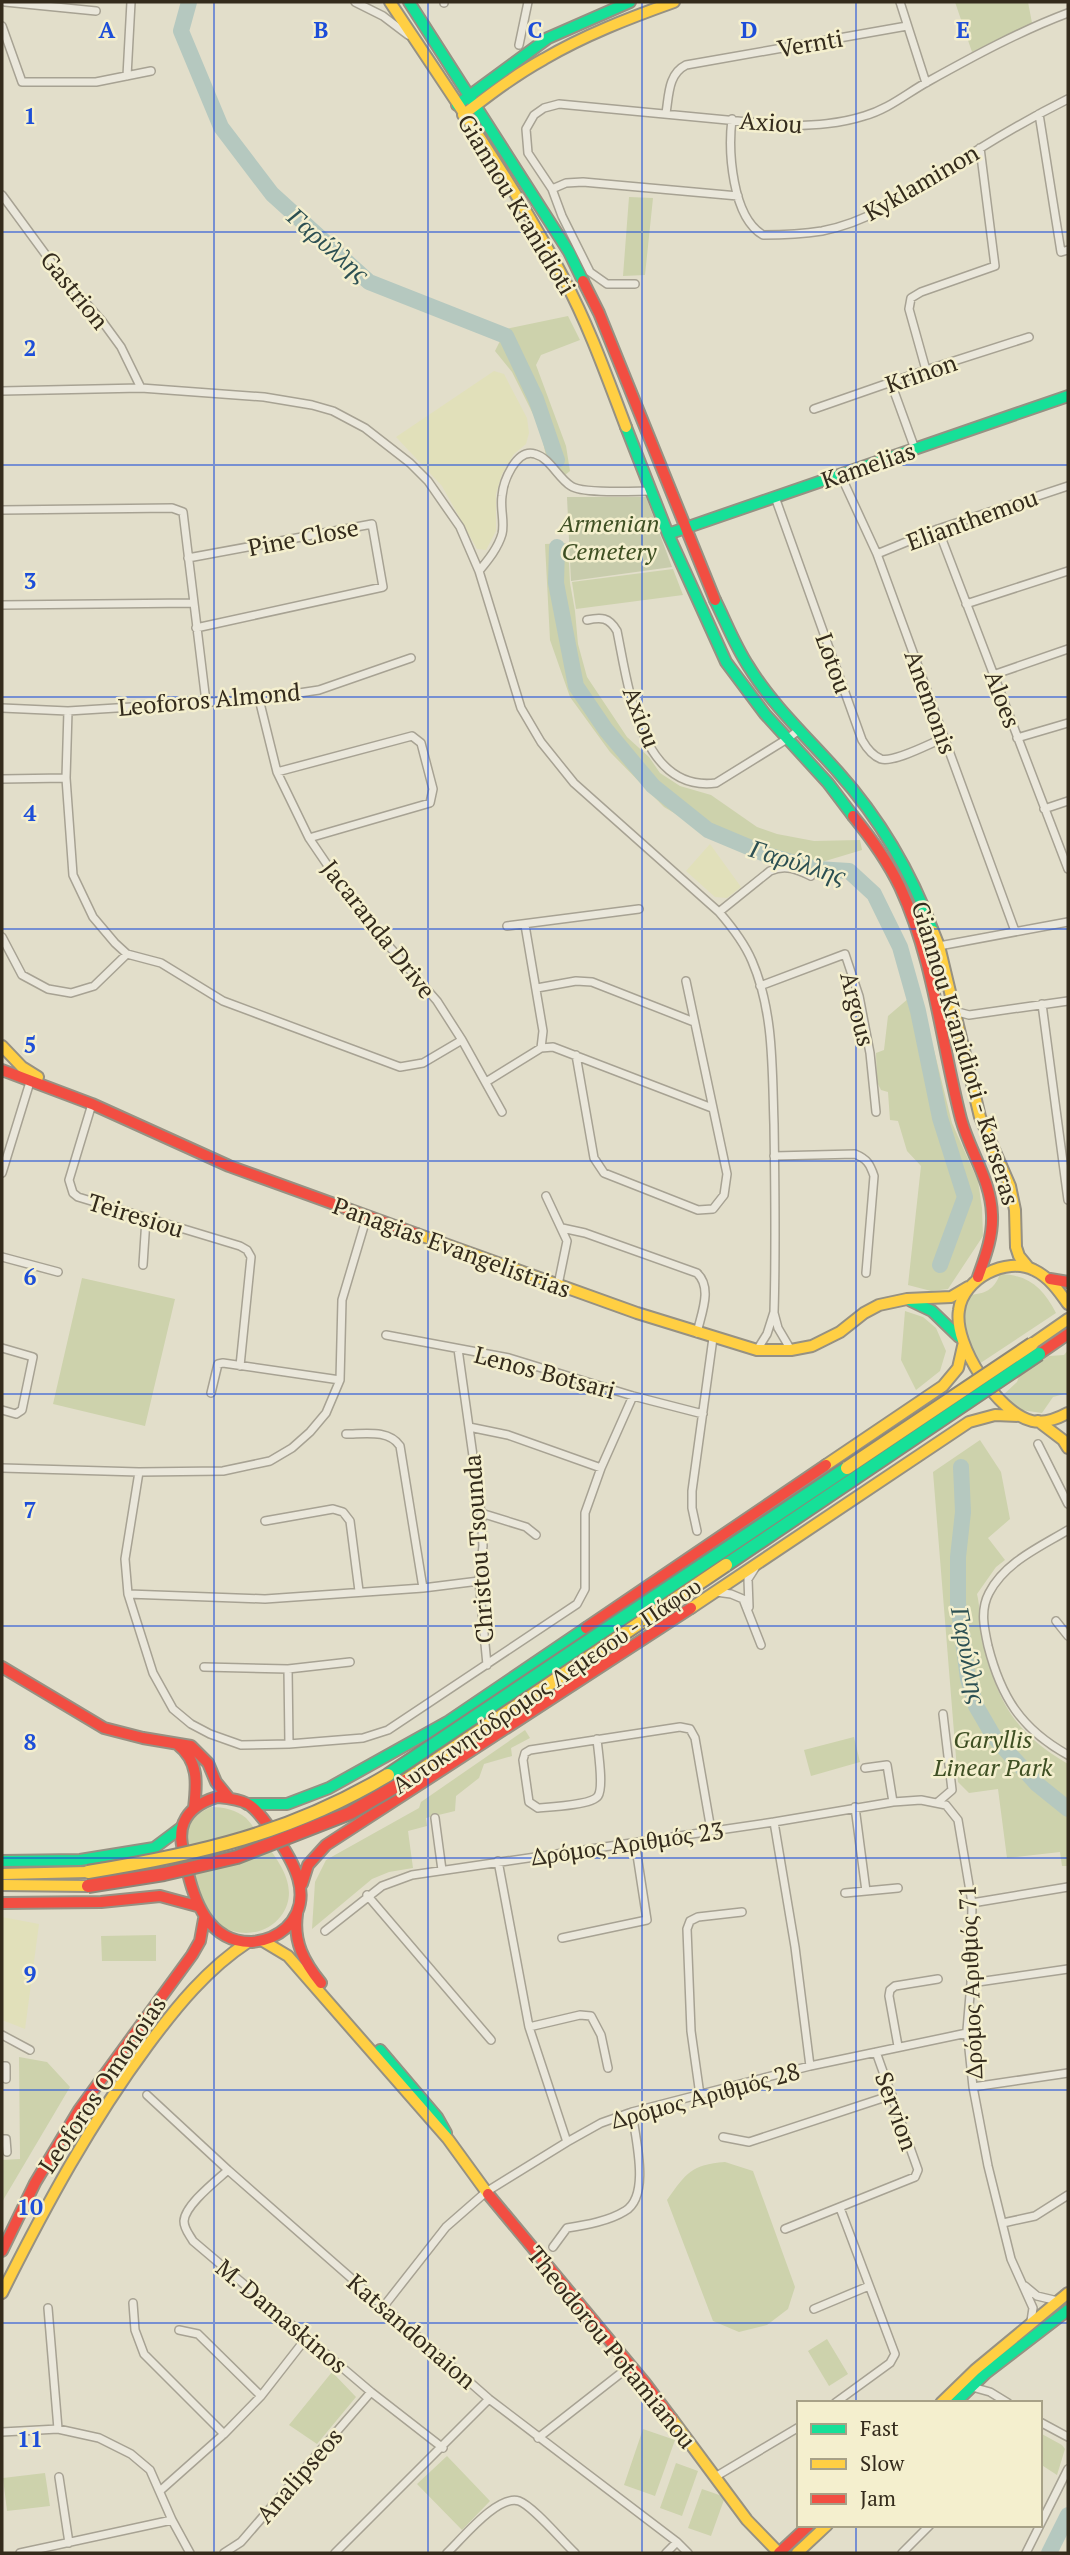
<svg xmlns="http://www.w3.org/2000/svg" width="1070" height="2555" font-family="'PT Serif',serif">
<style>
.farmland{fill:#e1e0ba}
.green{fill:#cdd2ac}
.cemetery{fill:#c8ccac}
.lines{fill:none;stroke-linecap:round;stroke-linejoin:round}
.river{stroke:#b5c8bf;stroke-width:16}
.street-casing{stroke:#a7a293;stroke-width:10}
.fast-casing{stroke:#969183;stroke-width:14}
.slow-casing{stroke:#969183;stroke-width:14}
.jam-casing{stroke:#969183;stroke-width:14}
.street{stroke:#eae7db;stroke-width:7}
.fast{stroke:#16e098;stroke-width:10}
.slow{stroke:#ffcf43;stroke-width:10}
.jam{stroke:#f24e42;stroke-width:10}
.fast-bridge-casing{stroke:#8c877a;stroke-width:16;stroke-linecap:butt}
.slow-bridge-casing{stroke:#8c877a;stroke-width:16;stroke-linecap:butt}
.jam-bridge-casing{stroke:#8c877a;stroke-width:16;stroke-linecap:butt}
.fast-bridge{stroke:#16e098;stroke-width:12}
.slow-bridge{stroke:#ffcf43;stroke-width:12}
.jam-bridge{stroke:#f24e42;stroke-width:12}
.grid{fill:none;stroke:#1d4ed8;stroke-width:2;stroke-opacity:0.55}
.labels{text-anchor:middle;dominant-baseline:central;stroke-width:5;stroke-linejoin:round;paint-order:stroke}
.street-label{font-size:24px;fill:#342b1c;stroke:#f4efce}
.park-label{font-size:24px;font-style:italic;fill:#3e4f23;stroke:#f4efce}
.water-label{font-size:26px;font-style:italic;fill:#2c5053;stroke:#f4efce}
.grid-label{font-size:23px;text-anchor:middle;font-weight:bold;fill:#1d4ed8;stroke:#f4efce;stroke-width:5;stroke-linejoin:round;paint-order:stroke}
</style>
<rect width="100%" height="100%" fill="#e2deca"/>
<path class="farmland" d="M494 371 504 374 527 418 529 433 526 444 514 454 502 474 496 494V531L486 550 477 549 442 486 396 437Z
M710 844 741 887 727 898 715 897 686 871Z
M2 1917 39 1924 25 2029 2 2020Z"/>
<path class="green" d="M955 2H1028L1032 23 972 52Z
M629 197 653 198 645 275 623 276Z
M568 316 580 340 541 355 536 365 566 446 570 471 565 475 546 456 540 428 512 372 495 351 506 329Z
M568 543 570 583 575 611 578 644 587 677 627 737 649 757 660 773 680 786 711 795 757 827 777 834 814 841 860 840 862 850 802 868 759 856 713 836 664 807 610 752 570 697 550 640 545 544Z
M673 569 683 595 576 609 572 582Z
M916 992 934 1050 952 1123 978 1181 982 1208 983 1236 948 1289 931 1291 908 1285 921 1166 907 1151 898 1121 890 1120 888 1092 881 1090 877 1082 876 1053 884 1050 888 1016Z
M1000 1274C1029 1275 1043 1288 1056 1313L979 1364C963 1340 956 1324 968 1295 985 1294 994 1290 1000 1274Z
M82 1278 175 1299 145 1426 53 1404Z
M905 1311 923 1317 936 1328 946 1351 940 1371 916 1390 901 1360Z
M1068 1350V1393L1053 1397 1042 1413 1021 1410 1002 1396 1017 1382 1020 1374 1049 1356 1064 1355Z
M980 1440 1001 1472 1010 1519 988 1538 1005 1560 996 1567 977 1594C980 1607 980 1620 982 1632 995 1697 1010 1730 1068 1764V1866H1062L1060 1852 1007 1858 998 1789 969 1793 958 1782 933 1472Z
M525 1730 530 1738 511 1748 512 1756 484 1764 479 1778 456 1796 455 1811 426 1818 427 1826 408 1831 413 1868 389 1872 372 1879 312 1929 315 1882 326 1860 419 1808 421 1802Z
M854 1737 860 1762 811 1776 804 1750Z
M211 1807C223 1807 237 1810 246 1818 252 1824 257 1833 262 1839 279 1861 301 1889 281 1916 259 1944 216 1935 200 1905 194 1894 193 1876 190 1864 187 1854 182 1842 185 1832 189 1819 200 1812 211 1807Z
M156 1935V1961H102L101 1936Z
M19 2057 47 2062 70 2087 2 2202V2160L20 2159Z
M725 2162 753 2171 795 2287 788 2309 767 2325 739 2332 713 2321 667 2200C687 2172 691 2165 725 2162Z
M827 2339 848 2374 829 2386 808 2351Z
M332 2372 356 2397 317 2444 289 2425Z
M643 2429 675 2440 655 2496 624 2485Z
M1040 2433 1062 2445 1065 2449 1057 2475 1040 2464Z
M447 2456 490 2501 462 2530 417 2484Z
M676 2463 698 2471 682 2516 660 2508Z
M45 2473 50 2506 7 2511 3 2478Z
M702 2489 725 2497 711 2536 688 2528Z"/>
<path class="cemetery" d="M567 497H646L672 567 571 581Z"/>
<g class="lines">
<path class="river" d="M189 2 181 31 221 127 272 194 369 282 506 336 536 399 557 460
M557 547 556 583 576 686 606 730 653 786 708 830 770 856 817 869 849 871 874 894 900 947 918 1011 940 1118 965 1197 940 1265
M961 1467 963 1512 958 1557V1603L968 1679 976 1706 994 1737 1037 1784 1068 1809
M1049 2553 1068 2515"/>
<defs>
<path id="street" d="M5 2 96 11
M355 2 383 16 408 35
M900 2 926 83
M444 3V2
M2 26 22 82H96L151 71
M519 45 528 2
M127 76 131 2
M666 113C669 95 668 74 686 65L907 26
M1039 114 1061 252 1068 250
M732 119C728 151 732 217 763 235 782 235 803 234 822 231 880 220 930 179 979 149 1008 131 1038 114 1068 99
M552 189 566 183 583 182 738 196
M2 195 57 270 102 321 121 347 141 388
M635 284H607L590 272 562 216 552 189 528 153 526 129 534 115 544 108 559 104 790 126C815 125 839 124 864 116 889 109 907 93 929 81 974 56 1020 31 1068 13
M926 370 909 309 911 298 921 292 995 266 980 148
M891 383 915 449
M2 391 141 388 264 397 312 405 333 411 365 428 410 463 428 481 460 527 479 571 521 708 541 742 574 783 719 912C732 927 744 942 752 961 774 1012 772 1069 774 1124 775 1187 776 1249 774 1312L767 1334 757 1350
M814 409 926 370 1029 337
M841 476 877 554 1015 931
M775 497 862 740C866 747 873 756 881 759 894 763 931 743 944 738
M2 510 172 508 183 512 206 702
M938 529 1068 869
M877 554 938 529 1068 486
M188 558 372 524 383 587 196 628
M479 571C488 560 498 548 502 534 505 522 500 509 502 496 503 482 516 448 535 454 550 458 558 478 571 486 582 494 635 491 651 491
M966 604 1068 571
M2 605 193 603
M587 620C601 617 609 617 617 631 628 684 640 793 716 783L787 739 799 730
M993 675 1068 649
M259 699 277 772 309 838 360 913 437 1001 462 1040 502 1112
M2 708 68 711 259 699 319 690 411 658
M68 711 66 778 73 875 93 917 115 943 127 954 161 963 223 1001 400 1067 423 1063 462 1040
M1017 738 1068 723
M277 772 412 736 421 743 433 789 430 803 309 838
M2 779 66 778
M1044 809 1068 801
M719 912 770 871C785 864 797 869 811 876
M525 925 543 1031 541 1048
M507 926 639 909
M2 937 22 975 48 989 71 993 94 986 127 954
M924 952 939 946 1068 922
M760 986 845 954 859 996 870 1053 876 1112
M537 988 576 981 592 982 694 1022
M1042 1004 1068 1200
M954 1011 969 1015 1068 1001
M576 1055 594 1158 604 1173 698 1210 713 1209 724 1195 727 1174 686 981
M486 1082 541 1048 553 1047 712 1108
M92 1104 69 1180 73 1193 78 1197 240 1246 247 1250 251 1257 240 1366
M774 1156 855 1154C867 1159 870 1164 874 1176L866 1273
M2 1173 30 1082
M546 1196 567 1241 558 1285
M562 1228 585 1233 697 1273C713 1288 701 1314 697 1333
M2 1257 58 1272
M143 1265 146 1219
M774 1313 778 1328 791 1350
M386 1335 509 1358 633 1396 703 1414
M2 1348 33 1357 22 1410 16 1414 2 1410
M458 1349 481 1513 483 1546 479 1581 487 1665
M211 1393 218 1364 223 1363 340 1380
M469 1427 508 1435 601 1468
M346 1434C364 1434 389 1429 400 1446L423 1588
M1038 1444 1068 1504
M2 1468 139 1472 223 1471 270 1461 292 1448 310 1432 326 1413 340 1380 342 1300 367 1216
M139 1472 125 1559 128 1594 153 1673 173 1709 191 1724 210 1734 241 1745 289 1744 363 1738 388 1730 577 1604 585 1589V1513L601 1468 633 1396
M481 1513 526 1527 536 1535
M265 1521 333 1509 343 1512 350 1521 359 1591
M1068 1530C1040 1547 1005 1562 989 1593 980 1610 984 1628 988 1646 1001 1697 1021 1729 1068 1755
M697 1531 692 1508V1491L713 1338
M716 1592 731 1594 743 1599 761 1645
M128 1594 265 1599 423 1588 479 1581
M749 1607 748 1579 755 1568
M1056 1621 1068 1636
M204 1667 288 1669 350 1662
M288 1669 289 1744
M597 1739C598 1751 604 1787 598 1796 592 1805 550 1807 538 1808L529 1802 523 1760 525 1753 530 1750 680 1727 690 1729 695 1738 711 1830
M865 1768 887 1765 893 1802
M938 1802 952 1790 943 1714
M855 1807 866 1891
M435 1818 442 1870
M774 1822 795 1947 810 2066
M498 1861 529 2027 567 2142
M845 1893 898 1888
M367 1895 491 2040
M972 1903 1068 1887
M325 1931 382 1886 412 1875 774 1822 893 1802 921 1800 946 1805 958 1820 972 1903 971 1983 967 2030 973 2087 988 2166 1011 2259 1033 2308 1031 2321
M562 1938 647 1920 635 1842
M971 1983 1068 1969
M529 2027 580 2015 591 2016 601 2035 608 2068
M2 2035 30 2050
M898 2046 889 1996 890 1990 895 1986 938 1979
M2 2066H6V2079
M973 2087 1068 2073
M147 2095 228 2170 489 2399 677 2542 688 2553
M700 2095 691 2031 687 1929 690 1921 698 1917 742 1912
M723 2137 749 2142 892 2095
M2 2139H6L7 2152
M228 2170C216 2181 185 2205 184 2221 184 2229 189 2234 193 2241L371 2392 443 2448
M1003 2223 1035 2216 1068 2195
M785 2229 915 2177 918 2170 876 2052
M553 2247 567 2228C586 2225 609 2221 625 2211 651 2196 635 2137 632 2112
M1025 2286 1037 2296 1058 2301
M133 2303 135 2330 144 2354 224 2434
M384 2306 446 2227 486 2192 567 2142 601 2123 632 2112 810 2066 967 2033
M48 2308 58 2429
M814 2309 869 2286
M179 2330 198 2334 261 2396
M972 2387 990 2392 1008 2403
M835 2403 890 2363 895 2354 840 2208
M1040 2422 1068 2437
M2 2432 58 2429 99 2438 131 2454 150 2470 172 2520 190 2553
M538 2438 630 2366
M59 2477 69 2543
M715 2477 799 2427
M161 2490 224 2434 261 2396 307 2337
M1040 2525 1068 2469
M20 2553 172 2520
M224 2553 241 2542 371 2392
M335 2553 489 2399
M447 2553C462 2539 498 2494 519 2501 533 2506 563 2542 575 2553
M666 2553 677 2542
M902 2553 930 2525
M1026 2553 1040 2525"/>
<path id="fast" d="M409 2 569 252 583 281
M457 105 548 38 630 2
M626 427 668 534 726 662 765 714 828 783 853 816
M668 534 1068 396
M715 600C726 622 735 646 749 667 773 706 808 738 838 772 880 819 911 872 933 931
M911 1301 932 1311 959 1337
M247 1804H287L329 1788 449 1721 586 1628
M2 1861 80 1860 154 1848 182 1827
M380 2050 437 2117 446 2133
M955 2403 986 2373 1068 2310"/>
<path id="slow" d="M390 2C450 93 513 182 564 279 589 326 607 377 626 427
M463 115C489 95 515 75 544 59 585 35 629 18 674 2
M933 931 939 946 980 1117 1010 1186 1015 1210 1016 1247 1019 1256 1028 1267
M2 1046 22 1067 38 1077
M417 1234 637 1313 757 1350H791L812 1346 840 1332 864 1313 879 1305 907 1299 951 1297 968 1287
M1068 1304C1059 1291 1049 1277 1034 1270 1006 1256 963 1279 959 1310 953 1345 998 1413 1032 1421 1045 1424 1057 1419 1068 1413
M1032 1344 1068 1319
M1038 1421 1063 1440 1068 1448
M826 1465 943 1386 958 1368 963 1346
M691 1608 969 1422 995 1415 1020 1416
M2 1874 88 1872
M2 1885 88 1886
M263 1941 288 1956 448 2139 488 2194
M2 2293C45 2207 91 2122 148 2045 177 2006 207 1969 248 1942
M941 2403 975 2370 1068 2293
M672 2419 747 2520 779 2553
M797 2553 827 2525"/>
<path id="jam" d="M583 281 599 313 715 600
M853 816C871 838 888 862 900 887 934 960 941 1042 961 1119 970 1152 991 1180 992 1215 993 1237 985 1257 978 1277
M2 1070 92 1104 229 1166 417 1234
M1050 1279 1068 1282
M1039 1354 1068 1334
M586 1628 826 1465
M2 1667 104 1728 143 1738 191 1746 208 1763 216 1782 229 1798
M177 1744C199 1761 197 1783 194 1808
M217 1797C227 1798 239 1799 248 1804 258 1810 266 1823 273 1832 292 1859 317 1898 286 1928 277 1936 264 1941 252 1942 208 1943 193 1899 186 1864 183 1850 178 1835 184 1822 190 1808 204 1801 217 1797Z
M302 1884 308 1865 326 1845 691 1608
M2 1903 101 1902 160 1896 197 1906
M297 1914C293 1942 304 1962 321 1983
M488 2194 645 2383 672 2419
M2 2251 35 2183 79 2110 192 1955 200 1941 204 1919
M779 2553 809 2525"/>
</defs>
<use href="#street" class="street-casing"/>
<use href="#fast" class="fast-casing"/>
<use href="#slow" class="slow-casing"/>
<use href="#jam" class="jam-casing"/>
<use href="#street" class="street"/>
<use href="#fast" class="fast"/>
<use href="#slow" class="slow"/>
<use href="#jam" class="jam"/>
<defs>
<path id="fast-bridge" d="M726 1565 1039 1354
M388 1775 847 1468"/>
<path id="slow-bridge" d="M847 1468 1032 1344
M405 1781 726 1565
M88 1872C199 1854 291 1833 388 1775"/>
<path id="jam-bridge" d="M88 1886 164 1874 237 1857 350 1813 405 1781"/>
</defs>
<use href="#fast-bridge" class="fast-bridge-casing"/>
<use href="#slow-bridge" class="slow-bridge-casing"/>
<use href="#jam-bridge" class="jam-bridge-casing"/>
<use href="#fast-bridge" class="fast-bridge"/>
<use href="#slow-bridge" class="slow-bridge"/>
<use href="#jam-bridge" class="jam-bridge"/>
</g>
<path class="grid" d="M214 2V2553M428 2V2553M642 2V2553M856 2V2403M2 232H1068M2 465H1068M2 697H1068M2 929H1068M2 1161H1068M2 1394H1068M2 1626H1068M2 1858H1068M2 2090H1068M2 2323H1068M856 2525V2553"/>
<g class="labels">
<g class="street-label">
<text transform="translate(810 43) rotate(-10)">Vernti</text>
<text transform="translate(771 122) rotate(4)">Axiou</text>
<text transform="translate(921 182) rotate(-30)">Kyklaminon</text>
<text transform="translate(517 204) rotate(59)">Giannou Kranidioti</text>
<text transform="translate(75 290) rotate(51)">Gastrion</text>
<text transform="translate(921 373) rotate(-19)">Krinon</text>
<text transform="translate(868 465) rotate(-19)">Kamelias</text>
<text transform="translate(972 519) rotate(-20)">Elianthemou</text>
<text transform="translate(303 537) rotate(-11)">Pine Close</text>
<text transform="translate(834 663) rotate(70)">Lotou</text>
<text transform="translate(209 699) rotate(-5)">Leoforos Almond</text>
<text transform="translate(1003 699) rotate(69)">Aloes</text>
<text transform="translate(931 702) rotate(70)">Anemonis</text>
<text transform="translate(642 717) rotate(69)">Axiou</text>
<text transform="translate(379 929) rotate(52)">Jacaranda Drive</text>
<text transform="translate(858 1009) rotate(76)">Argous</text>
<text transform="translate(966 1053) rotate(73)">Giannou Kranidioti - Karseras</text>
<text transform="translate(136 1215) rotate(17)">Teiresiou</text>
<text transform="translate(452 1247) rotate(20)">Panagias Evangelistrias</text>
<text transform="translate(545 1372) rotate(15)">Lenos Botsari</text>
<text transform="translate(478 1549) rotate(-94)">Christou Tsounda</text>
<text transform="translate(546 1685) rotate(-34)">Αυτοκινητόδρομος Λεμεσού - Πάφου</text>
<text transform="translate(627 1843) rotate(-8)">Δρόμος Αριθμός 23</text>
<text transform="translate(970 1982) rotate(-92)">Δρόμος Αριθμός 71</text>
<text transform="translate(102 2084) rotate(-56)">Leoforos Omonoias</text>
<text transform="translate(705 2095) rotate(-15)">Δρόμος Αριθμός 28</text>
<text transform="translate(897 2111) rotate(70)">Servion</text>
<text transform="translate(282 2316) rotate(40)">M. Damaskinos</text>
<text transform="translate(412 2331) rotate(41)">Katsandonaion</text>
<text transform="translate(612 2347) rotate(51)">Theodorou Potamianou</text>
<text transform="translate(299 2475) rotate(-49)">Analipseos</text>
</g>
<g class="park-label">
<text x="609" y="523">Armenian<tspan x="609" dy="28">Cemetery</tspan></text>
<text x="993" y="1739">Garyllis<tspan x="993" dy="28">Linear Park</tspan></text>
</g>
<g class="water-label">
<text transform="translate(329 244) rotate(41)">Γαρύλλης</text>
<text transform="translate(798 861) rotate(17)">Γαρύλλης</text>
<text transform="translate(970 1655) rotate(79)">Γαρύλλης</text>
</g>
</g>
<g class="grid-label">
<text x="107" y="38">A</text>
<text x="321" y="38">B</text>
<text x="535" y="38">C</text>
<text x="749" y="38">D</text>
<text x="963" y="38">E</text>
<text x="30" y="124">1</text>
<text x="30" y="356">2</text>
<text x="30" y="589">3</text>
<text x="30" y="821">4</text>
<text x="30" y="1053">5</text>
<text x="30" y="1285">6</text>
<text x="30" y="1518">7</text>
<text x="30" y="1750">8</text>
<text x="30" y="1982">9</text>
<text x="30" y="2215">10</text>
<text x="30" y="2447">11</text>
</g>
<rect width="1070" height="2555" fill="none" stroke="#342b1c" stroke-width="7"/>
<rect x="797" y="2401" width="245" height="126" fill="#f4efce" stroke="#a7a187" stroke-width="2"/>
<rect x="811" y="2424" width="35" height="10" fill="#16e098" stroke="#a7a187" stroke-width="2"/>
<text x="860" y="2436" font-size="21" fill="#342b1c">Fast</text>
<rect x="811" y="2459" width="35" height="10" fill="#ffcf43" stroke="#a7a187" stroke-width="2"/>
<text x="860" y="2471" font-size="21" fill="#342b1c">Slow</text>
<rect x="811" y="2494" width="35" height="10" fill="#f24e42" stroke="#a7a187" stroke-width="2"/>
<text x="860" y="2506" font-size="21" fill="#342b1c">Jam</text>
</svg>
